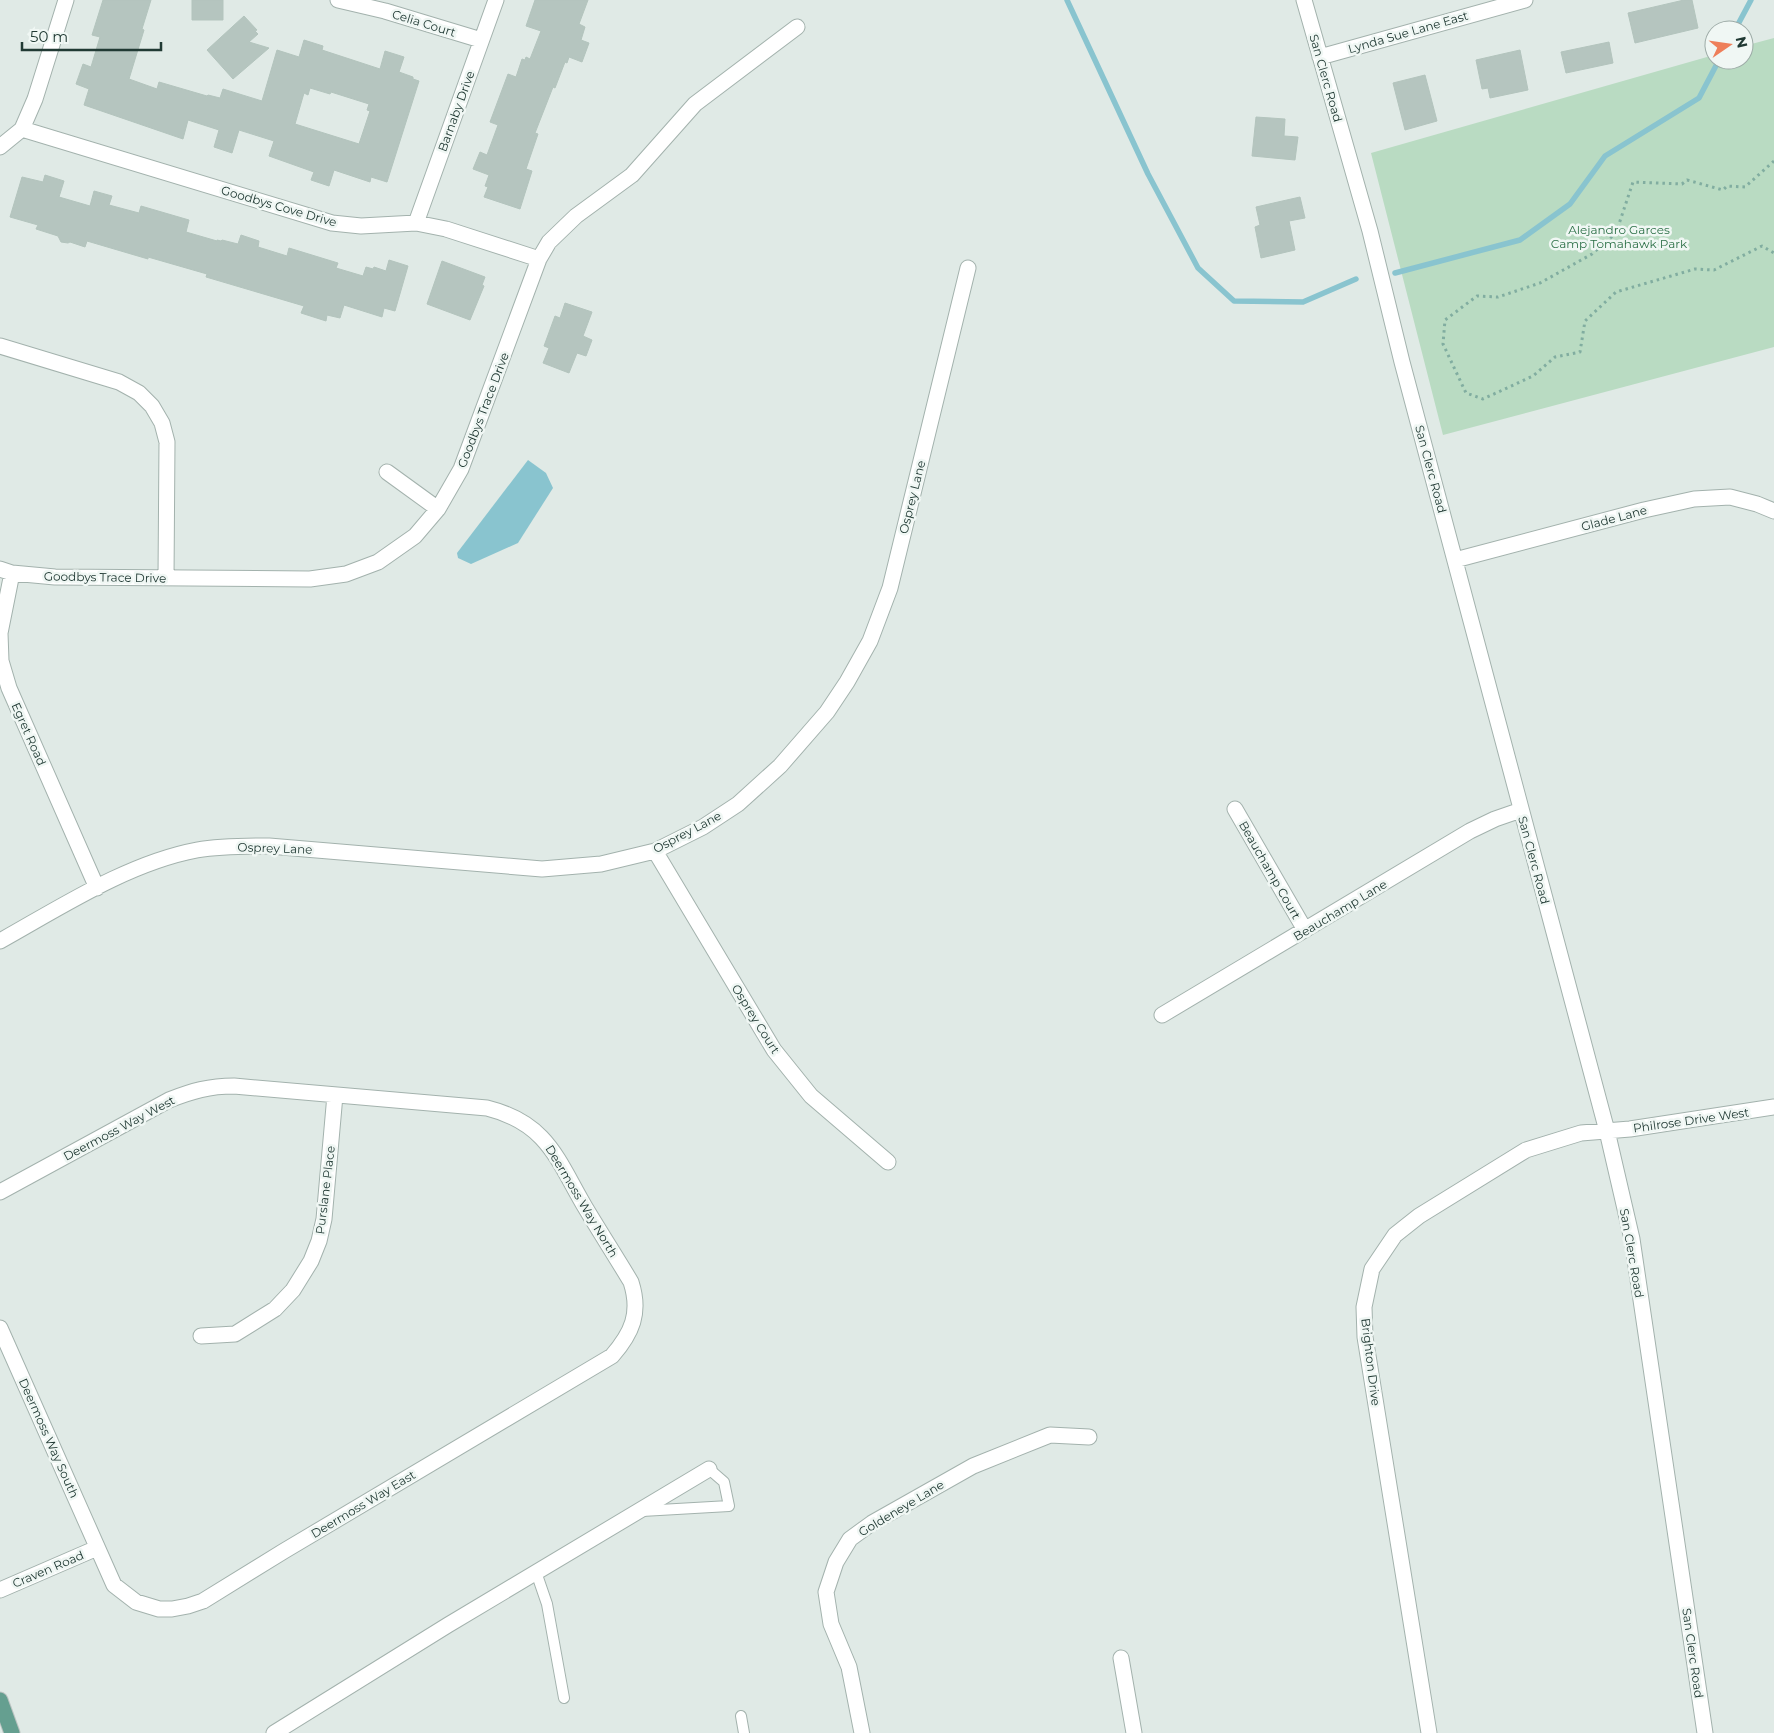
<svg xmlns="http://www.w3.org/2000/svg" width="1774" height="1733" font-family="Montserrat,sans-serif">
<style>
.green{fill:#b9dbc2}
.water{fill:#89c4cf}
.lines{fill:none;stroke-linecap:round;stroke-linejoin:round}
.stream{stroke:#89c4cf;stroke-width:5.5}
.building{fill:#b5c5bf;stroke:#b3c4bd;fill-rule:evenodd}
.lane-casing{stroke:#a3b2ad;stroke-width:12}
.street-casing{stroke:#a3b2ad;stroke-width:17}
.primary-casing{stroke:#bcc4c2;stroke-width:17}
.path{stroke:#81ada0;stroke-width:3;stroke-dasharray:2.5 4;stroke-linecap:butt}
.lane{stroke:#fff;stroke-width:10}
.street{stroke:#fff;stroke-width:15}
.primary{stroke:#659f90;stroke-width:15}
.labels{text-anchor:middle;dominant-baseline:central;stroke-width:5;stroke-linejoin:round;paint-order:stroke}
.street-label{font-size:12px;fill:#213a34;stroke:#f0f7f4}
.park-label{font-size:12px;fill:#2c7047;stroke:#f0f7f4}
</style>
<rect width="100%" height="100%" fill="#e0eae6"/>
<path class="green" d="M1774 38V347L1443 435 1371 153 1714 55V60H1744V46Z"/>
<path class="water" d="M528 460 546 473 553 488 518 543 471 564 458 558 457 553Z"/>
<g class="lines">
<path class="stream" d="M1067 0 1148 174 1198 268 1234 301 1303 302 1356 279
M1735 30 1751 0
M1395 273 1520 240 1570 204 1605 156 1699 98 1719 60"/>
</g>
<path class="building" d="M103 0H151L142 29 144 30 129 79 157 89 159 82 207 96 208 95 220 98 223 89 262 101 277 50 299 57 304 40 323 46 322 50 380 69 385 51 404 57 399 72 413 77V79L419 81 387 182 371 177 370 182 334 170 329 186 311 180 314 172 269 156 274 141 239 130 232 153 214 147 219 130 188 120 183 139 84 105 89 89 76 84 83 64 91 67 100 37 92 35ZM310 88 330 94 331 92 369 104 367 110 370 111 359 144 295 124 304 93 308 95Z
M192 0H223V20H192Z
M535 0H588L579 24 585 27 581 40 589 43 582 62 569 57 567 63 565 62 555 88 553 87 535 133 538 134 526 169 532 171 520 209 484 197 488 187 485 186 489 175 473 169 480 152 487 155 498 125 490 122 508 74 516 77 522 59 525 60 526 57 530 59 541 31 526 26Z
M1684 0H1692L1698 28 1635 43 1628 13Z
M244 16 257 30 255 31 258 34 249 42 269 48 233 79 207 50Z
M1609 42 1613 63 1566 73 1561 52Z
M1520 50 1528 90 1490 98 1488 88 1482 89 1476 60Z
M1425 75 1437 121 1405 130 1393 83Z
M1256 117 1285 119 1284 136 1298 137 1295 160 1252 156Z
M45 175 64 181 59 197 90 206 94 191 112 196 109 205 139 213 141 206 189 220 186 232 217 241V240L221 241 222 240 238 244 241 235 259 241 258 247 287 256 289 248 338 263 336 268 363 276 366 267 373 269 374 267 386 271 389 260 408 266 395 311 384 308 382 317 344 305 340 318 327 315 326 321 301 313 304 306 206 277 207 274 148 257V259L87 241 85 247 70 242 68 243 61 242 58 236 36 229 38 225 10 217 22 177 43 182Z
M1300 197 1305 218 1289 221 1295 250 1261 258 1255 227 1260 225 1256 207Z
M442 261 485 277 482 285 484 286 470 320 427 304Z
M565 303 592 312 583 336 592 340 586 356 577 353 569 373 543 363 549 348 544 346 555 316 560 318Z"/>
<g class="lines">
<defs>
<path id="lane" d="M642 1511 729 1506 724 1482 709 1469
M536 1572 547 1604 564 1698
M741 1716 744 1733"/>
<path id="street" d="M338 0 385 11 481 40
M1304 0 1370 231 1402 362 1607 1131 1632 1239 1705 1733
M1320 57 1525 0
M22 129 332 223 361 226 416 223 446 229 539 259
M0 147 22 129 35 99 66 0
M416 223 496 0
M0 346 119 382 139 393 152 406 162 423 167 442 166 578
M387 472 438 509
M1455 560 1644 510 1694 499 1730 497 1757 504 1774 511
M0 569 12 573 55 577 310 579 346 574 378 562 415 536 438 509 461 469 539 259 549 242 576 216 632 175 695 104 797 27
M12 573 0 633 1 661 9 688 97 888
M1235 809 1305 930
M655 851 774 1050 811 1096 888 1162
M0 941C61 907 128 863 197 850 221 846 245 846 269 846L542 869 601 864 655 851 703 827 738 804 780 766 827 712 847 682 870 641 890 588 968 268
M1162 1015 1470 831 1495 819 1521 810
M0 1192 169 1100C192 1091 209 1086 234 1086L487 1108C547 1123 557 1159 585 1207 600 1232 616 1257 631 1282 641 1313 632 1333 612 1356L284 1551 203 1601 188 1606 172 1609H159L136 1602 114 1585 0 1328
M201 1336 235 1334 275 1309 293 1290 311 1261 319 1241 324 1219 335 1095
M0 1590 97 1548
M1121 1658 1134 1733
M274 1733 448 1625 709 1469
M862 1733 849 1667 831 1624 826 1592 836 1562 850 1539 872 1523 973 1466 1050 1435 1089 1437
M1429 1733 1365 1337 1364 1307 1372 1269 1395 1235 1419 1216 1526 1150 1581 1133 1630 1129 1774 1107"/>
<path id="primary" d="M0 1700 12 1733"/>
</defs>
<use href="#lane" class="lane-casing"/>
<use href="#street" class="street-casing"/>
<use href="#primary" class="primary-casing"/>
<path class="path" d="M1774 161 1745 187 1727 186 1723 190 1687 180 1682 184 1633 182 1616 233 1592 254 1540 283 1498 297 1477 296 1445 320 1443 344 1466 393 1483 399 1533 376 1555 357 1580 352 1585 321 1616 292 1695 269 1714 270 1762 246 1774 253"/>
<use href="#lane" class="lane"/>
<use href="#street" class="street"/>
<use href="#primary" class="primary"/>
</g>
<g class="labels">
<g class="street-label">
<text transform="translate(424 23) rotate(17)">Celia Court</text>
<text transform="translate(1408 32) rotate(-16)">Lynda Sue Lane East</text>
<text transform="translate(1326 78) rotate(74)">San Clerc Road</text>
<text transform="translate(456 111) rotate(-70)">Barnaby Drive</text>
<text transform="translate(279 206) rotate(16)">Goodbys Cove Drive</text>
<text transform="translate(483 410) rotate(-69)">Goodbys Trace Drive</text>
<text transform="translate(1431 469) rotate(75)">San Clerc Road</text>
<text transform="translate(912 497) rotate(-76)">Osprey Lane</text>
<text transform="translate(1614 518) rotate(-15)">Glade Lane</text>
<text transform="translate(105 577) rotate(1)">Goodbys Trace Drive</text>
<text transform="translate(29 734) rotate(66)">Egret Road</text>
<text transform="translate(687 832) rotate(-28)">Osprey Lane</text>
<text transform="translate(275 848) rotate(2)">Osprey Lane</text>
<text transform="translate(1534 860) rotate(75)">San Clerc Road</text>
<text transform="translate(1270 870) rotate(60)">Beauchamp Court</text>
<text transform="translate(1340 910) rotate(-31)">Beauchamp Lane</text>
<text transform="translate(756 1019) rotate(58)">Osprey Court</text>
<text transform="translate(1691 1120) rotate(-8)">Philrose Drive West</text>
<text transform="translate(119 1128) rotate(-28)">Deermoss Way West</text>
<text transform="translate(325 1190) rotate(-83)">Purslane Place</text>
<text transform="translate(582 1201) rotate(59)">Deermoss Way North</text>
<text transform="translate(1632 1253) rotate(80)">San Clerc Road</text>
<text transform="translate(1371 1362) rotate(83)">Brighton Drive</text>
<text transform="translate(49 1438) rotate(66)">Deermoss Way South</text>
<text transform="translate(363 1504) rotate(-31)">Deermoss Way East</text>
<text transform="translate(901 1508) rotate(-31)">Goldeneye Lane</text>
<text transform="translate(48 1569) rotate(-23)">Craven Road</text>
<text transform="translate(1693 1653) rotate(82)">San Clerc Road</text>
</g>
<g class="park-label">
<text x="1619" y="229">Alejandro Garces<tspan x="1619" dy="14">Camp Tomahawk Park</tspan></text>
</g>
</g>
<g transform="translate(1729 45) rotate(77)"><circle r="24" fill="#f0f7f4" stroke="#9daba7"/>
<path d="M0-4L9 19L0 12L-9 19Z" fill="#ee7f5a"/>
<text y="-8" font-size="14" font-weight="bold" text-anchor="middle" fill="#213a34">N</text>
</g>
<path d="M22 42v8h139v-8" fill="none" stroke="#213a34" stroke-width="2.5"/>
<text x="30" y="42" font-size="15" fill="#213a34" stroke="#f0f7f4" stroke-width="4" paint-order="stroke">50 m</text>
</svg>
